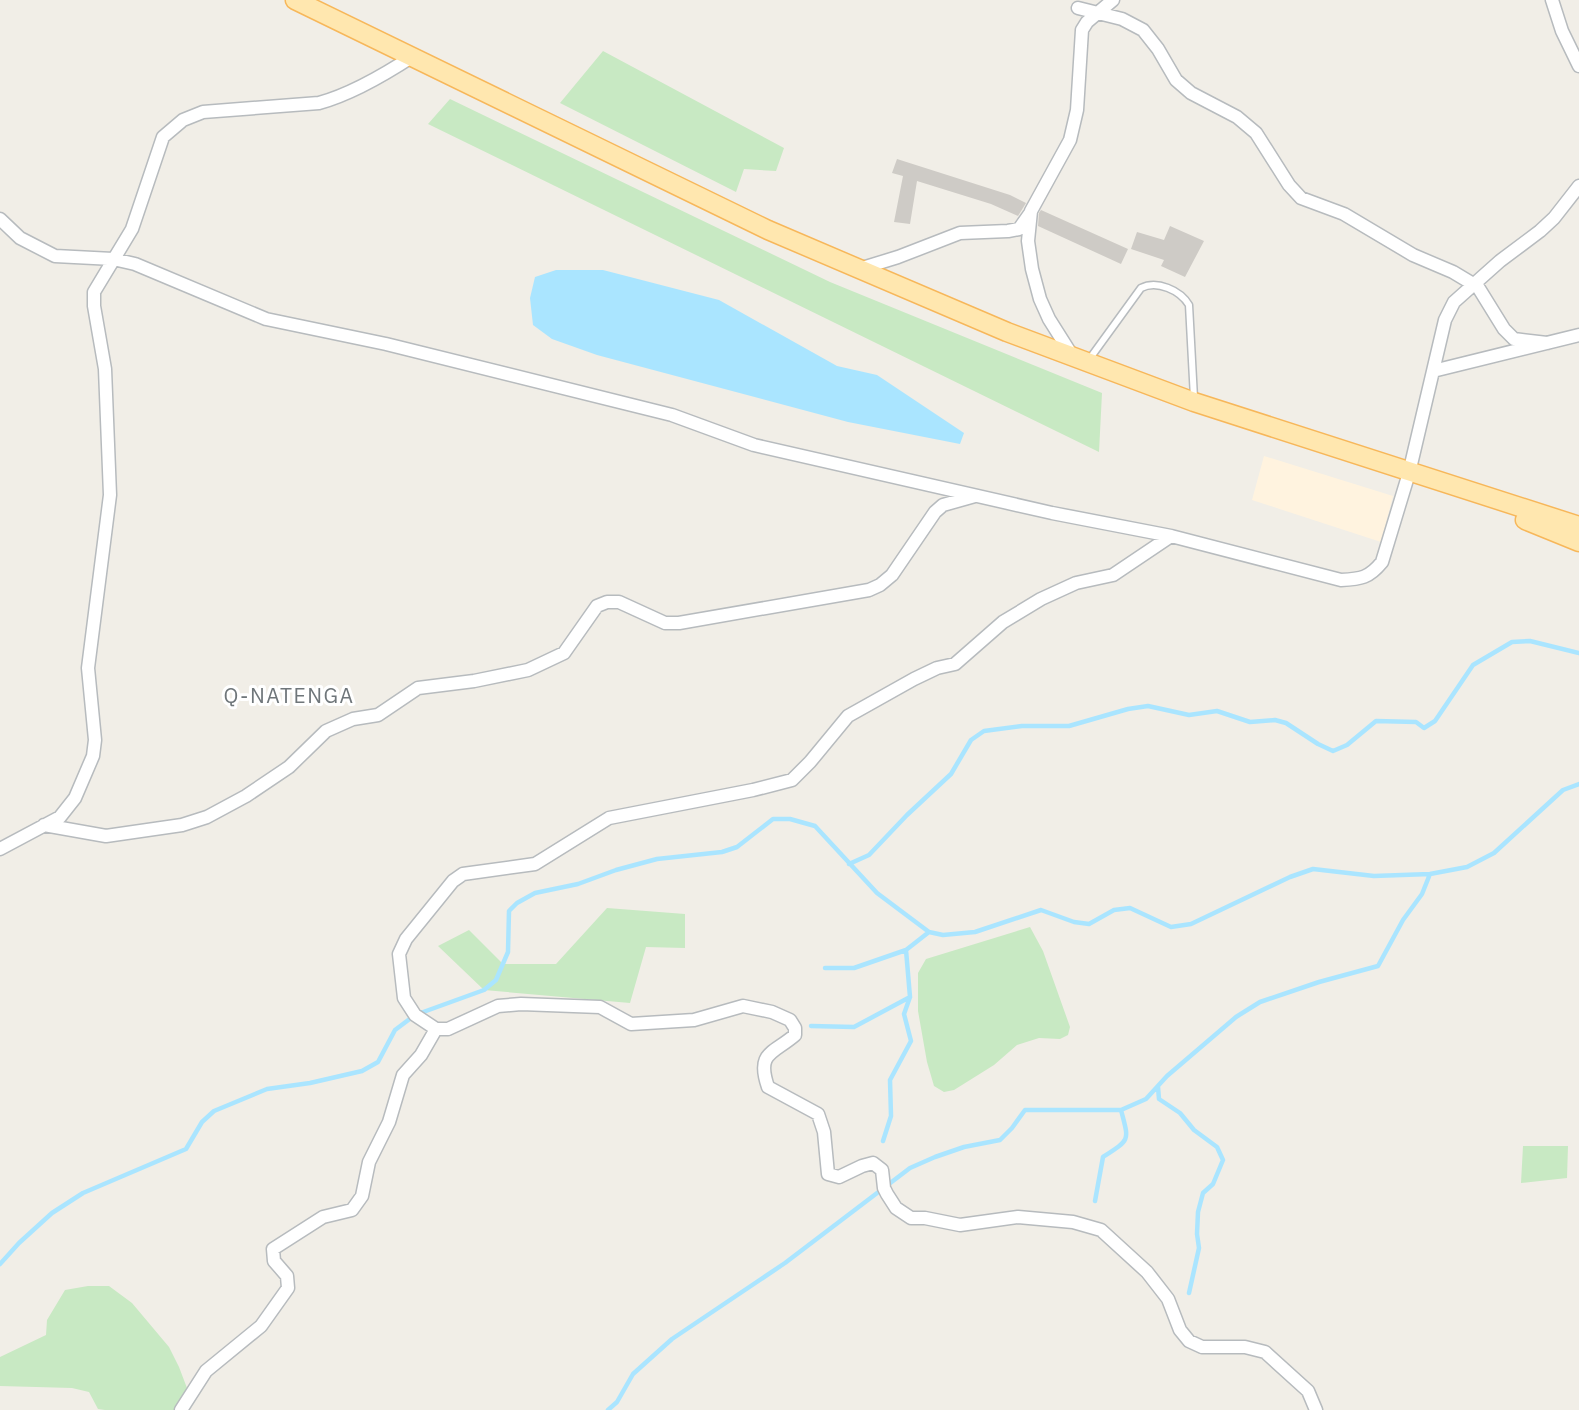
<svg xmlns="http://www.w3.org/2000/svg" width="1579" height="1410" font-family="'IBM Plex Sans',sans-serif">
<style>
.commercial{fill:#fff3df}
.green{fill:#c8e9c3}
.water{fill:#aae5ff}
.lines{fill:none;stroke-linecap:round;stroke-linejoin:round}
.stream{stroke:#aae5ff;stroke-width:4.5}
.building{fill:#cecbc6}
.service-casing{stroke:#b7bbbe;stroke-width:9}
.minor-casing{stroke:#b7bbbe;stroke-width:15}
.primary-casing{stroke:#f7b75a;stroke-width:21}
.service{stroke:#fff;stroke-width:6}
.minor{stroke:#fff;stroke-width:12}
.primary{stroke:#ffe7af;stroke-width:18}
.labels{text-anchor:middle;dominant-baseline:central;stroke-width:6;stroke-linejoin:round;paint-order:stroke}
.quarter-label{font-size:21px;letter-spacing:1.5px;fill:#6f767a;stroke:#fff}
</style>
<rect width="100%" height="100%" fill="#f1eee7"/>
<path class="commercial" d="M1264 456 1393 496 1381 542 1252 500Z"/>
<path class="green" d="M603 51 784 148 776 171 744 169 736 192 560 103Z
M450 99 830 282 1102 393 1099 452 428 124Z
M607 908 685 914V948L646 947 630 1003 484 990 438 946 469 930 503 964H556Z
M1030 927 1043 951 1070 1027 1068 1035 1060 1039 1039 1038 1017 1045 994 1065 954 1090 944 1092 934 1086 927 1062 918 1011V973L926 959Z
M1523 1146H1568L1567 1178 1521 1183Z
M88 1286H109L132 1303 169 1347 179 1367 190 1396 181 1410H105L98 1409 89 1392 72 1388 0 1386V1357L46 1335 47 1320 65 1290Z"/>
<path class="water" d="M556 270H603L719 300 837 366 877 375 964 433 960 444 848 422 597 355 552 339 533 325 530 298 535 277Z"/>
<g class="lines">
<path class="stream" d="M849 864 869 855 907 815 951 774 971 740 984 731 1022 726H1069L1128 709 1148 706 1189 715 1217 711 1250 722 1275 720 1286 723 1318 744 1333 751 1347 745 1376 721 1416 722 1424 728 1435 721 1473 665 1512 642 1530 641 1579 653
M825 968H854L906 950
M811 1026 854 1027 910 997
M1158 1087 1159 1099 1180 1113 1194 1130 1217 1147 1223 1160 1213 1184 1203 1193 1198 1212 1197 1234 1199 1248 1189 1293
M883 1141 891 1116 890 1080 911 1041 904 1014 910 997 906 950 929 932
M1095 1201 1103 1157C1131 1139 1129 1141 1121 1110
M0 1264 19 1243 52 1213 83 1193 186 1149 202 1122 214 1111 267 1089 310 1083 362 1071 378 1062 395 1030 415 1015 484 990 496 980 508 952 509 911 517 903 535 893 578 884 616 870 657 859 722 852 737 847 773 819H790L815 826 877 893 929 932 943 935 975 932 1041 910 1074 922 1089 924 1114 910 1130 908 1171 927 1191 924 1290 877 1313 869 1374 876 1430 874 1467 867 1494 853 1563 790 1579 784
M608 1410 617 1402 633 1374 672 1339 785 1263 910 1168 935 1157 964 1147 1000 1140 1012 1128 1025 1110H1121L1146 1099 1167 1076 1236 1017 1260 1002 1319 982 1378 966 1403 920 1422 894 1430 874"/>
</g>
<path class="building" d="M897 159 1010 195 1026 203 1018 216 991 204 917 181 910 224 894 222 903 176 892 173Z
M1041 210 1128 249 1121 264 1038 226 1039 213Z
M1170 226 1204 241 1185 277 1161 266 1164 260 1131 249 1137 232 1164 240Z"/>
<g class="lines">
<defs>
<path id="service" d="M1088 361 1141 288C1157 280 1180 290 1189 305L1194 398"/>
<path id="minor" d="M1552 0 1562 31 1579 66
M1078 8 1122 19 1143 30 1158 49 1176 80 1191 93 1237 117 1256 133 1289 185 1301 198 1344 214 1413 255 1453 272 1478 287 1504 329 1514 339 1547 343
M0 219 20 238 55 256 113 259 135 264 266 319 386 344 672 415 754 445 1052 513 1171 536 1341 580C1361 579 1369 578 1382 562L1409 473 1445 320 1454 302 1500 261 1540 231 1554 218 1579 186
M859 269 898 257 960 233 1008 231 1019 229 1031 212
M1073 357 1049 319 1040 299 1032 269 1028 241 1031 211 1070 140 1077 110 1082 30 1087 22 1113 0
M1433 371 1579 335
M1171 536 1113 575 1076 583 1041 599 1003 622 955 664 937 668 914 679 848 716 810 762 792 780 753 790 609 818 535 864 463 874 453 881 406 939 399 954 404 998 415 1015 436 1029H448L498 1006 521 1004 600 1007 631 1024 694 1020 743 1006 772 1012 790 1020 795 1028V1035C773 1054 756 1052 768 1087L818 1114 824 1132 828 1174 839 1177 862 1166 873 1163 882 1170 884 1188 887 1194 896 1208 911 1218H925L960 1225 1018 1217 1073 1222 1101 1230 1147 1272 1168 1299 1180 1330 1189 1341 1202 1347H1245L1265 1352 1308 1391 1316 1410
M44 825 106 836 182 825 207 817 246 796 289 767 326 731 353 719 378 715 418 688 474 681 528 670 564 653 597 606 607 602H619L665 623H679L869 590 880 585 892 575 935 512 943 505 975 496
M0 849 60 817 75 798 93 756 95 740 88 668 110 495 105 369 94 306V292L132 229 163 137 183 120 203 112 319 103C352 94 384 75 413 56
M181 1410 206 1371 261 1326 288 1288 287 1276 274 1261 273 1249 323 1217 352 1210 362 1196 369 1162 389 1122 403 1075 421 1055 436 1029"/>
<path id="primary" d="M295 0 768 230 1007 332 1194 402 1579 526
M1525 520 1579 542"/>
</defs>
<use href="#service" class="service-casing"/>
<use href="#minor" class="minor-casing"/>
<use href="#primary" class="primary-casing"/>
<use href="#service" class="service"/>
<use href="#minor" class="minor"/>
<use href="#primary" class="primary"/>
</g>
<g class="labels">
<g class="quarter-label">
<text x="289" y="695">Q-NATENGA</text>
</g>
</g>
</svg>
